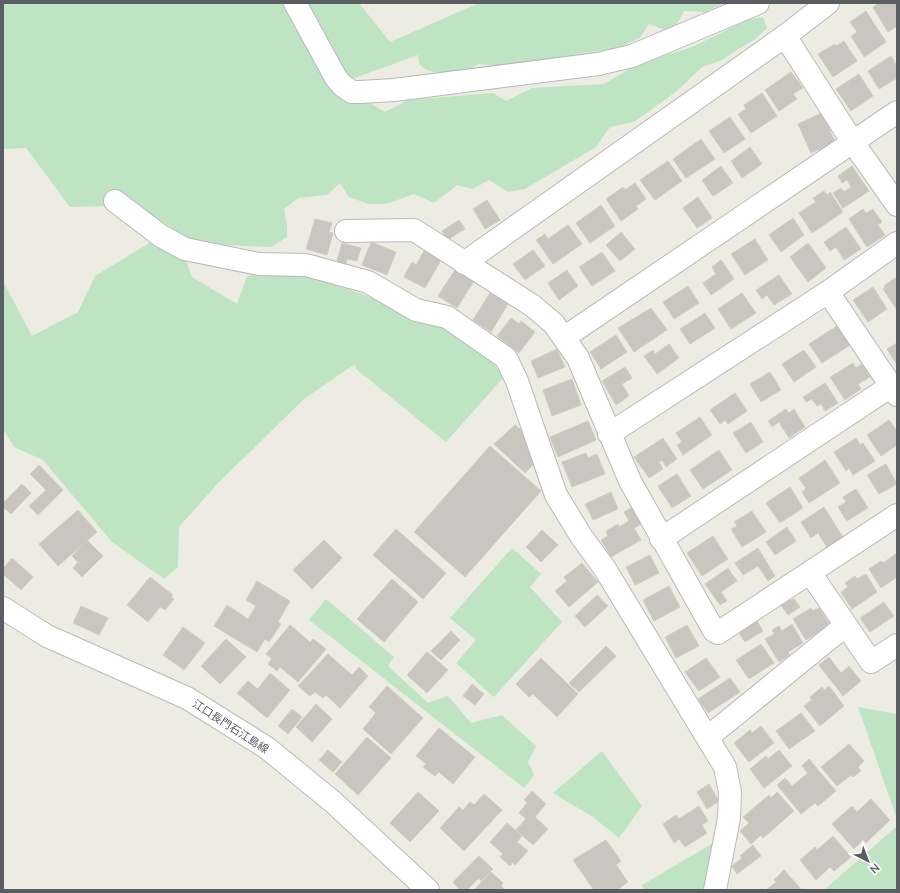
<svg xmlns="http://www.w3.org/2000/svg" width="900" height="893" font-family="Lato,'Noto Sans JP',sans-serif">
<style>
.green{fill:#bfe4c4}
.building{fill:#c8c6bf;stroke:#d1cec1}
.lines{fill:none;stroke-linecap:round;stroke-linejoin:round}
.street-casing{stroke:#b7b9be;stroke-width:24}
.secondary-casing{stroke:#b8bac0;stroke-width:24}
.street{stroke:#fff;stroke-width:22}
.secondary{stroke:#fff;stroke-width:22}
.labels{text-anchor:middle;dominant-baseline:central;stroke-width:3;stroke-linejoin:round;paint-order:stroke}
.street-label{font-size:11px;fill:#5a5d62;stroke:#fff}
</style>
<rect width="100%" height="100%" fill="#edece2"/>
<path class="green" d="M3 3H287L327 80 344 101H366L385 112 408 100 493 93 506 101 532 88 604 84 641 62 690 48 747 20 763 17 767 28 755 39 720 61 702 67 677 91 634 122 610 127 596 147 525 189 508 192 489 180 473 189 457 185 434 203 414 194 386 204H368L349 197 340 183 327 195 298 198 284 209 287 225V237L271 247 195 244 117 191 106 206 70 207 26 148 3 149Z
M301 3H359L390 42 479 3H724L705 12 684 11 677 24 664 30 649 24 640 38 615 49 583 53 552 61 500 67 479 64 462 72 439 73 426 70 419 64 418 55 349 80Z
M151 242 184 255 192 277 237 304 247 276 303 273 447 325 489 355 503 378 446 442 356 369 355 364 304 399 218 483 179 527 178 567 164 579 112 542 43 460 14 447 3 429V281L32 336 78 312 95 276Z
M512 548 541 574 530 587 562 622 494 697 456 663 476 640 450 618Z
M326 599 394 657 388 666 428 703 448 696 471 723 502 715 536 746 528 762 534 775 524 788 309 620Z
M858 707 897 714V819Z
M602 751 642 806 619 838 593 817 553 793Z
M897 826V890H824Z
M715 842 703 890H644L642 885Z"/>
<path class="building" d="M879 3H897V26L888 32 873 7Z
M866 11 886 42 864 57 851 36 857 32 850 22Z
M844 41 857 61 833 77 818 54 835 44 836 46Z
M891 56 897 67V78L879 89 868 71Z
M791 72 803 88 793 94 797 99 779 111 765 90Z
M859 74 873 96 851 111 836 89Z
M762 93 777 116 751 133 738 114 746 109 744 105Z
M822 113 835 142 811 153 798 124Z
M730 117 745 139 724 153 709 131Z
M701 139 715 159 686 178 673 159Z
M750 147 762 164 742 178 731 161Z
M668 161 682 181 655 200 640 180Z
M721 166 733 183 713 196 702 180Z
M852 166 869 191 843 208 833 193 841 188 844 192 851 187 847 180 842 183 838 176Z
M635 183 646 199 636 206 638 209 621 221 606 199 623 187 625 190Z
M824 191 827 195 830 192 843 212 812 233 799 213 816 202 813 198Z
M698 197 712 218 697 228 683 208Z
M487 200 500 220 485 229 473 209Z
M601 205 615 226 590 243 576 223Z
M863 209 866 213 873 209 882 222 878 225 885 235 867 247 849 219Z
M793 218 804 235 781 252 769 235Z
M315 219 332 223 329 232 333 233 327 255 306 249Z
M459 220 465 229 447 240 442 231Z
M568 225 582 244 553 264 536 240 545 234 548 239Z
M846 227 861 249 844 260 836 247 830 251 824 242Z
M621 232 635 249 620 261 606 245Z
M755 239 768 260 745 275 731 254Z
M371 242 396 252 387 275 362 265Z
M342 243 361 248 357 261 347 259 345 267 336 264Z
M808 243 826 268 808 282 790 257Z
M533 250 545 266 525 280 513 264Z
M424 251 441 260 425 288 404 277 412 262 416 265Z
M602 252 615 271 592 286 579 267Z
M721 260 734 279 711 295 703 283 716 274 712 267Z
M455 270 474 281 457 308 438 296Z
M567 270 578 286 559 300 548 283Z
M779 275 792 294 774 305 767 295 762 299 756 290Z
M895 278 897 281V310L883 289 885 288 884 286Z
M688 286 699 303 674 319 663 302Z
M873 287 887 309 868 322 853 300Z
M490 293 508 304 491 332 473 320Z
M742 293 756 313 731 329 718 309Z
M651 308 667 330 634 352 618 328Z
M705 313 715 328 690 344 680 329Z
M511 318 519 324 521 321 535 332 519 353 497 336Z
M837 326 850 345 822 363 809 344Z
M616 335 627 352 601 369 590 352Z
M897 343V365L887 349Z
M669 344 679 358 657 374 644 356 653 350 655 354Z
M557 349 565 367 538 378 531 361Z
M804 350 816 367 794 382 782 364Z
M853 363 856 368 862 364 870 377 858 384 861 389 845 400 830 377Z
M625 367 632 378 622 384 629 396 616 405 602 381Z
M770 372 781 390 761 402 750 384Z
M572 379 581 405 552 416 543 390Z
M825 383 838 403 825 411 821 404 817 406 812 399 806 402 803 397Z
M735 393 747 411 728 424 725 420 720 424 710 410Z
M786 409 789 413 794 409 805 427 789 438 779 422 772 427 768 421Z
M700 417 712 435 683 455 677 445 682 442 676 433Z
M889 420 897 431V445L881 456 867 435Z
M588 421 596 440 558 457 550 437Z
M751 422 763 442 746 453 733 433Z
M515 425 526 434 535 463 525 473 494 444Z
M663 438 677 459 666 467 662 460 659 462 663 469 649 478 634 457Z
M856 438 860 445 863 443 875 461 853 475 849 468 846 471 834 452Z
M490 446 541 491 465 577 414 532Z
M719 450 732 470 703 489 690 470Z
M586 453 588 458 597 454 605 474 572 487 562 462Z
M825 460 840 483 809 503 802 492 806 489 799 478Z
M886 464 897 484 879 494 867 475Z
M39 465 63 490 38 515 29 506 46 490 30 474Z
M677 474 691 496 672 508 658 486Z
M22 484 31 493 11 514 3 507V503Z
M790 487 803 508 780 523 766 503Z
M856 489 868 508 847 521 838 507 846 502 843 497Z
M611 492 618 509 593 520 585 504Z
M634 506 643 523 634 528 641 540 611 557 601 540 608 536 606 531 618 524 619 527 629 521 624 512Z
M824 507 844 539 828 549 818 533 811 538 801 522Z
M78 510 97 532 58 566 39 544Z
M752 511 766 532 742 547 731 529 737 526 734 522Z
M787 527 796 541 775 555 766 542Z
M396 529 446 573 423 599 373 555Z
M542 530 558 545 541 562 526 547Z
M713 536 728 559 702 576 687 553Z
M87 540 103 556 82 577 73 568 78 562 72 556Z
M324 540 342 558 312 589 293 570Z
M758 548 775 576 768 581 758 566 743 575 735 563Z
M897 553V577L881 588 869 569 881 561 883 563Z
M650 555 659 573 635 585 626 567Z
M12 558 33 577 21 590 3 574V569Z
M582 563 598 582 569 607 555 591 567 581 564 577Z
M728 568 737 581 721 592 727 601 720 605 705 584Z
M866 574 877 592 852 609 841 592 848 587 845 583 855 576 857 579Z
M150 577 173 595 171 597 174 599 165 610 160 607 148 622 127 605Z
M392 579 418 602 384 642 357 619Z
M257 581 290 601 278 622 281 624 269 642 265 639 257 652 214 626 227 605 248 619 256 606 246 600Z
M669 586 680 607 654 621 643 600Z
M597 595 608 606 585 627 575 616Z
M789 599 791 601 794 599 800 607 788 615 781 605Z
M884 602 894 616 870 632 860 618Z
M81 606 108 618 99 635 73 623Z
M811 608 813 611 819 608 830 625 806 640 793 619Z
M757 621 763 631 745 642 739 633Z
M792 624 803 643 788 652 790 655 779 662 765 639 774 634 772 630 779 626 782 631Z
M290 625 310 642 313 639 326 649 298 682 280 667 277 671 268 664 272 659 266 654Z
M687 625 699 646 676 658 665 637Z
M183 627 205 643 184 670 163 655Z
M451 631 460 640 441 660 431 651Z
M226 639 246 657 220 684 201 666Z
M761 644 774 663 749 679 736 660Z
M606 646 616 656 579 692 569 683Z
M427 652 448 670 427 693 407 675Z
M328 654 352 675 359 667 368 676 340 708 326 695 323 698 315 692 310 696 298 686Z
M829 657 841 673 849 666 861 681 843 696 819 665Z
M541 658 578 694 557 717 533 694 529 697 516 684Z
M706 658 720 677 699 691 685 672Z
M270 673 290 690 267 718 237 693 248 681 258 689Z
M730 678 740 692 708 713 698 699Z
M472 684 484 694 475 705 463 696Z
M387 686 423 718 391 754 363 729 376 713 369 707Z
M829 686 844 706 820 726 804 706 812 700 810 697 822 687 824 690Z
M316 704 332 719 312 742 296 727Z
M292 709 302 717 288 734 278 726Z
M801 713 815 731 789 749 776 731Z
M761 726 774 743 749 762 734 743 750 730 752 733Z
M439 728 475 757 453 784 439 772 435 776 423 767 426 764 416 756Z
M367 737 391 758 358 795 335 774Z
M849 744 864 761 858 767 861 771 853 777 851 775 837 786 821 767Z
M328 750 342 762 333 772 319 760Z
M779 750 792 766 764 788 750 769 766 756 768 759Z
M809 759 836 791 818 806 815 803 801 814 777 785 785 778 792 786 808 773 802 766Z
M709 784 719 801 707 809 697 792Z
M532 791 546 804 535 817 548 829 533 845 516 830 526 819 519 813 527 803 524 800Z
M418 792 439 811 410 842 390 823Z
M777 792 794 811 763 838 761 835 751 844 740 831 749 823 743 817 769 795 771 798Z
M484 794 502 810 464 851 440 828 459 807 463 810 470 802 474 805Z
M871 799 890 820 866 843 863 840 854 849 832 824 852 806 857 812Z
M699 806 708 821 702 825 707 833 685 847 679 839 674 843 663 824 676 815 679 819Z
M507 823 522 836 517 842 528 851 515 865 513 862 510 866 500 857 503 854 490 842Z
M833 836 851 857 834 871 830 867 816 880 800 860 815 847 817 850Z
M606 840 621 861 616 865 628 882 617 890H594L573 860Z
M753 845 761 856 737 874 732 866 742 858 740 856Z
M479 856 493 869 481 881 479 878 467 890H460L453 882Z
M784 870 802 890H766L776 882 774 880Z
M491 872 503 883 501 886 505 890H474Z"/>
<g class="lines">
<defs>
<path id="street" d="M295 3 336 78 343 86 352 92H360L394 90 598 64 632 56 758 3
M115 201 161 236 185 249 259 264 306 265 368 282 416 310 447 317 506 358 517 381 556 495 581 536 605 569 725 767 730 792 729 818 715 890
M346 231 414 230 533 306 554 324 578 358 630 481 714 631 718 633 897 515
M464 263 785 36 828 3
M828 292 897 395
M565 337 897 112
M609 434 828 292 897 243
M661 539 891 386
M811 574 871 662 897 645
M708 737 846 625"/>
<path id="secondary" d="M785 36 852 141 897 205
M3 608 47 636 187 698 267 748 333 802 428 890"/>
</defs>
<use href="#street" class="street-casing"/>
<use href="#secondary" class="secondary-casing"/>
<use href="#street" class="street"/>
<use href="#secondary" class="secondary"/>
</g>
<g class="labels">
<g class="street-label">
<text transform="translate(231 726) rotate(33)">江口長門石江島線</text>
</g>
</g>
<rect width="900" height="893" fill="none" stroke="#5a5d62" stroke-width="8"/>
<g transform="translate(868 861) rotate(138)" stroke="#ffffff" stroke-width="3" paint-order="stroke">
<path d="M0-3L7 15L0 10L-7 15Z" fill="#5a5d62"/>
<text y="-6" font-size="11" font-weight="bold" text-anchor="middle" fill="#5a5d62">N</text>
</g>
</svg>
